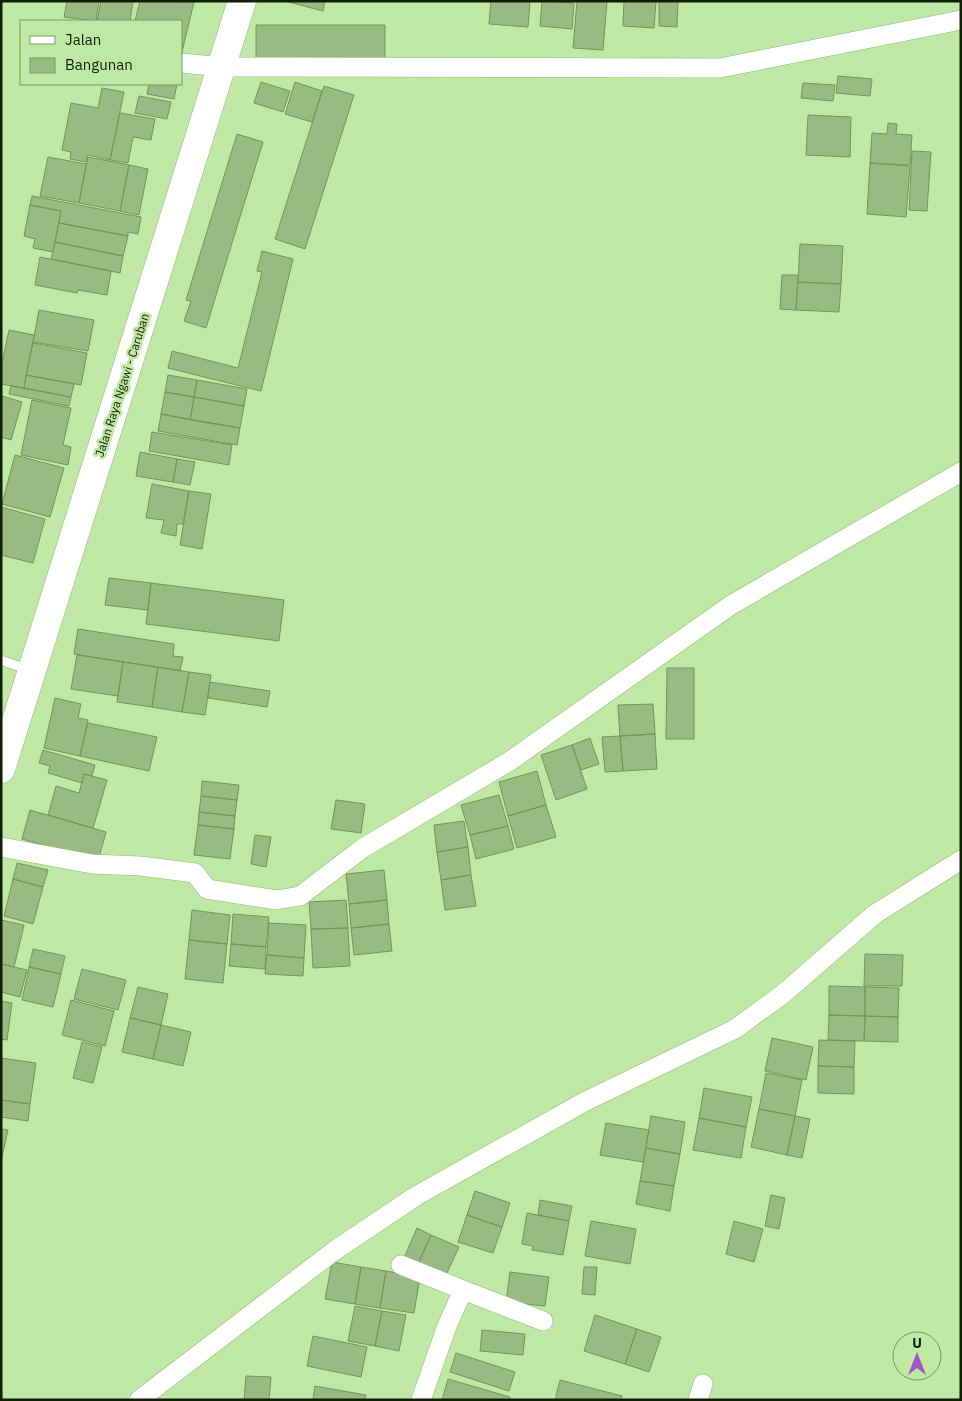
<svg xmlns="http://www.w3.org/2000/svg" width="962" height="1401" font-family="'IBM Plex Sans',sans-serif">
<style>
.building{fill:#99bb83;stroke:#719756}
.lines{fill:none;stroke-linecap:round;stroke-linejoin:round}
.lane-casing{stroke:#91b976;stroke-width:10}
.street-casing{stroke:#91b976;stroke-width:20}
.highway-casing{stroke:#91b976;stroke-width:29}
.lane{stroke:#fff;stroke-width:9}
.street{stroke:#fff;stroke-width:19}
.highway{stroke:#fff;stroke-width:28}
.labels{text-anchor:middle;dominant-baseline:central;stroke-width:5;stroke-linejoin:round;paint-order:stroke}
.street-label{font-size:12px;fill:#0f1e04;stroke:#bee8a3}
</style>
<rect width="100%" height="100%" fill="#bee8a3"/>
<path class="building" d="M67 1H99L96 21 64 17Z
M101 1H133L130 21H97Z
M140 1 194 2 181 56V21H135Z
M285 1H325L323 11Z
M491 1H530L528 27 489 24Z
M542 1 574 3 572 29 540 26Z
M577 1H607L603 50 573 48Z
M624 1H656L654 28 623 26Z
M659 1H678L677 27 659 26Z
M256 25H385V60H256Z
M838 76 872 79 870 96 836 93Z
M261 82 290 91 283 112 254 103Z
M295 82 322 91 312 122 285 114Z
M803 83 835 85 833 101 801 98Z
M149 84H177L174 99 147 94Z
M324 86 354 95 305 249 275 239Z
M102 88 124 92 110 160 88 155 86 162 70 159 71 152 62 150 71 103 98 108Z
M139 96 171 102 167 119 135 113Z
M120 113 155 119 151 140 133 137 128 163 110 160Z
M808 115 851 117 850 157 806 155Z
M888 123 897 124 896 134 912 135 910 165 870 163 872 133 887 134Z
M237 134 263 142 206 328 184 321 191 301 186 300Z
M912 151 931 152 927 211 909 210Z
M48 157 86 164 79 203 40 196Z
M88 157 129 165 120 211 79 203Z
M870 163 910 166 906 217 867 214Z
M129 165 148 169 139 215 120 211Z
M32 196 141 217 138 234 128 232V236L59 223 61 211 30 205Z
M30 205 61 211 53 252 33 248 35 239 24 236Z
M59 223 128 236 123 256 55 242Z
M55 242 123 256 120 273 51 259Z
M800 244 843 246 841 284 798 282Z
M262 251 293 259 261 391 168 368 172 351 238 368 262 272 257 271Z
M40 257 111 271 107 295 78 290 77 293 35 285Z
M782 275H798L796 310 780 309Z
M798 282 841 284 839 312 796 310Z
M39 310 94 320 88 351 33 342Z
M9 330 34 335 24 388 1 384V368Z
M33 343 87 353 81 385 26 375Z
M26 375 74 384 71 397 24 388Z
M168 375 197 380 194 397 165 392Z
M197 380 247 389 244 406 194 397Z
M11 386 71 397 69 406 9 394Z
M165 392 194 397 190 420 161 414Z
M2 396 22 402 11 440 1 437Z
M194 397 244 406 240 428 190 420Z
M32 400 71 408 63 445 71 447 68 465 21 455Z
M161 414 240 428 237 445 158 431Z
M152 432 232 445 229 465 149 451Z
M140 452 177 459 173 482 136 476Z
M15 455 64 468 50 517 2 504Z
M177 459 195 462 190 485 173 482Z
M152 484 189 491 183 524H177L176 536 161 533 164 520 146 518Z
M189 491 211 494 202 549 180 545Z
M1 507 45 519 33 563 1 555Z
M109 578 151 583 148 610 105 605Z
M151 583 284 600 279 641 146 624Z
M78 629 174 644 173 656 183 657 180 671 74 654Z
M77 655 123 662 118 696 71 689Z
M123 662 158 667 152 707 117 702Z
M158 667 189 672 182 712 152 707Z
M667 668H694V739H666Z
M189 672 211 675 205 715 182 712Z
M210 682 270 691 267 707 208 698Z
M55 698 81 704 78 718 88 720 80 756 44 748Z
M653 704 655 734 620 736 618 705Z
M88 723 157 737 149 771 80 756Z
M655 734 657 769 623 771 620 736Z
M620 736 623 771 605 772 602 737Z
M590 738 599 764 581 770 572 745Z
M572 745 587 789 556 800 541 755Z
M43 750 95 765 92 776 84 774 82 783 48 773 50 766 39 763Z
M537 771 546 805 508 816 499 782Z
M84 774 107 780 93 828 48 815 56 786 79 793Z
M202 781 239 785 237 800 201 796Z
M499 795 508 826 470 835 461 805Z
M201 796 237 800 235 816 199 812Z
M336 800 365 804 361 833 331 829Z
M546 805 556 837 517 848 508 816Z
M30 810 106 832 98 861 22 839Z
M199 812 235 816 234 829 198 825Z
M464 821 468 847 437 852 434 825Z
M198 825 234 829 230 859 194 855Z
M508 826 514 849 476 859 470 835Z
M255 835 271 837 266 867 251 864Z
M468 847 471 875 441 880 437 852Z
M17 863 48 870 43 887 13 879Z
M384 870 387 900 349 904 346 874Z
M471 875 476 906 445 910 441 880Z
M13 879 43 887 33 924 4 916Z
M346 900 348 928 311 929 309 902Z
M387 900 389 924 351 928 349 904Z
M192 910 230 915 227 944 189 940Z
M233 914 269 917 266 947 231 944Z
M1 920 24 925 14 967 1 964Z
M269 923 306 925 304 958 267 955Z
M389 924 392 951 354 955 351 928Z
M348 928 350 966 313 968 311 929Z
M189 940 227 944 223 983 185 979Z
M231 944 266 947 265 969 229 966Z
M33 949 65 956 61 974 29 967Z
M865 954 903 955 902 986H864Z
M267 955 304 958 303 976 265 974Z
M1 964 27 970 20 997 1 992Z
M29 967 61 974 53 1007 22 1000Z
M82 969 126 980 118 1010 74 999Z
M829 986 865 987V1016L829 1015Z
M138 987 168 994 161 1025 130 1018Z
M865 987 899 988 898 1017 865 1016Z
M71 1000 114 1011 105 1046 62 1035Z
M1 1001 12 1003 7 1040 1 1039Z
M829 1015 865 1016 864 1041 828 1040Z
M865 1016 898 1017V1042L864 1041Z
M130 1018 161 1025 153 1059 122 1052Z
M161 1025 191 1032 183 1066 153 1059Z
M772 1038 813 1047 806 1080 765 1071Z
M819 1040 855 1041 854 1067 818 1066Z
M82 1042 102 1047 93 1083 73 1078Z
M1 1058 36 1063 30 1104 1 1100Z
M818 1066 854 1067V1094L818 1093Z
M766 1073 802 1080 795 1116 759 1109Z
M704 1088 752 1097 746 1127 699 1118Z
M1 1100 30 1104 28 1121 1 1117Z
M759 1109 795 1116 787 1155 751 1147Z
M651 1116 685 1122 680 1154 646 1148Z
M795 1116 810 1119 802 1158 787 1155Z
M699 1118 746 1127 741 1158 693 1150Z
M606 1123 649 1130 643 1162 600 1155Z
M1 1129 8 1130 1 1161Z
M646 1148 680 1154 674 1186 640 1181Z
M640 1181 674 1186 670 1211 636 1204Z
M475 1191 510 1203 502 1227 467 1215Z
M771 1195 785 1198 779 1229 765 1226Z
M540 1200 572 1206 569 1221 538 1215Z
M527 1213 569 1221 563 1255 532 1250 533 1246 522 1244Z
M467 1215 502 1227 493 1253 458 1242Z
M591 1221 636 1229 630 1264 585 1256Z
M734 1221 763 1229 754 1262 726 1254Z
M417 1228 431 1235 418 1264 404 1258Z
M431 1235 459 1247 445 1277 418 1264Z
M332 1262 361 1267 355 1304 325 1299Z
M361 1267 386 1271 380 1308 355 1304Z
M584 1267H597L595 1295 582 1294Z
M386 1271 420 1277 414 1313 380 1308Z
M510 1272 549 1277 545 1306 506 1302Z
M355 1306 382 1311 375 1346 348 1341Z
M382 1311 406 1315 399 1351 375 1346Z
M595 1315 637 1329 625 1364 584 1351Z
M637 1329 661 1337 649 1372 625 1364Z
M482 1330 525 1334 523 1355 480 1351Z
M313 1336 367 1347 361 1377 307 1366Z
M456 1353 515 1372 509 1391 450 1372Z
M246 1376 271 1377 269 1400H244Z
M448 1379 510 1397 509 1400H442Z
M560 1380 622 1396 621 1400H555Z
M315 1386 366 1395 365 1400H313Z"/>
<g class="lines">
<defs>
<path id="lane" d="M1 660 29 670"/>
<path id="street" d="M181 63 223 67 720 68 961 20
M1 847 92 864 140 866 195 873 207 889 276 900 300 896 363 848 510 761 731 605 961 472
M401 1265 463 1290 447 1326 421 1400
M463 1290 543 1321
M139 1400 334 1251 416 1196 586 1101 735 1029 783 994 875 914 961 860
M698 1400 703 1384"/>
<path id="highway" d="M1 769 242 1"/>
</defs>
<use href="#lane" class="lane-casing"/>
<use href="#street" class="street-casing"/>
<use href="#highway" class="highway-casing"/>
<use href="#lane" class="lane"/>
<use href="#street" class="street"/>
<use href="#highway" class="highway"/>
</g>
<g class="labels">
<g class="street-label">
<text transform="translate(122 385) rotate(-72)">Jalan Raya Ngawi - Caruban</text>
</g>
</g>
<rect width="962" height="1401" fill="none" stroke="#0f1e04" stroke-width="5"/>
<rect x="20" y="20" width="162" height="65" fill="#bee8a3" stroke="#789763"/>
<rect x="30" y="36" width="25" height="8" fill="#ffffff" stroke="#789763"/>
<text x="65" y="45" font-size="15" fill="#0f1e04">Jalan</text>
<rect x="30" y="58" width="25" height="15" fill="#99bb83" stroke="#789763"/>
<text x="65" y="70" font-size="15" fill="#0f1e04">Bangunan</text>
<g transform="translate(917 1356)"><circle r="24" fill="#bee8a3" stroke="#789763"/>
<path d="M0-4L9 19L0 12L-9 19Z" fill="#a256c7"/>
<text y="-8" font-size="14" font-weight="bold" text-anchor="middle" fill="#0f1e04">U</text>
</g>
</svg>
